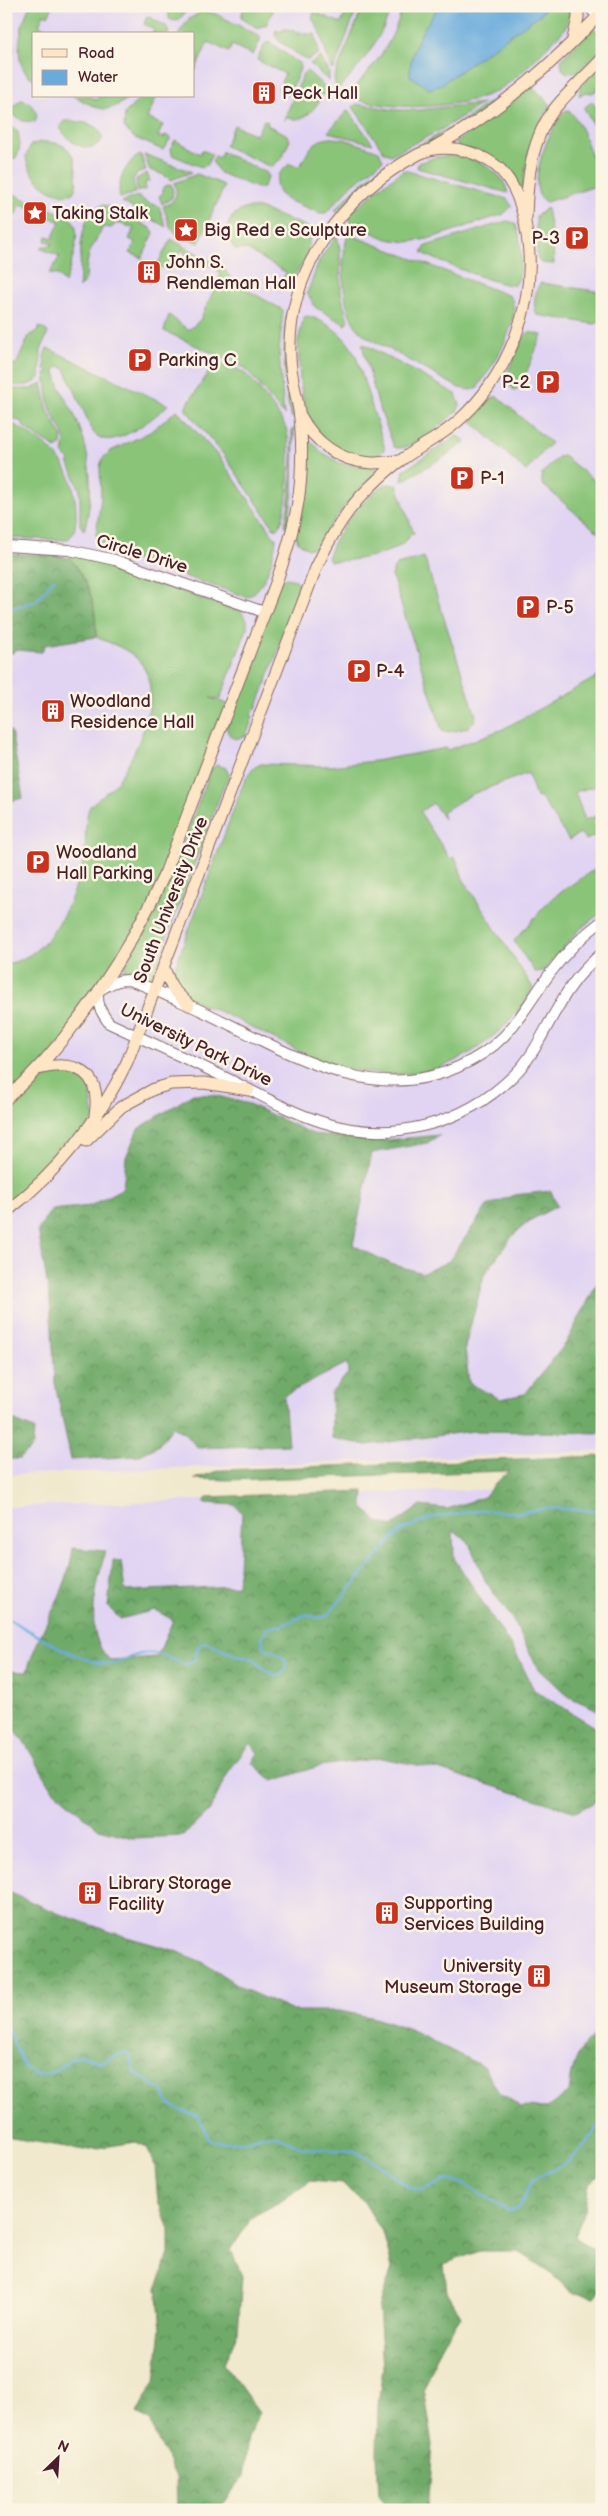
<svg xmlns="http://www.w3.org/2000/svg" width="608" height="2516" font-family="'Balsamiq Sans',sans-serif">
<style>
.built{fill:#e1d4f3;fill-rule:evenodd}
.grass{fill:#8ac479;stroke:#6a7252}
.forest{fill:url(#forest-crowns);stroke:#5c644a}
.water{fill:#69abdd;stroke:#5a6584}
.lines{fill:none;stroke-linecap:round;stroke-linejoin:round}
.stream{stroke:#69abdd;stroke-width:2.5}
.tertiary-casing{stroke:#846664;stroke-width:12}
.secondary-casing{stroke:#846664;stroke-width:13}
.tertiary{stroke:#fff;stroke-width:10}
.secondary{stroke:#fde5c5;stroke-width:11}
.labels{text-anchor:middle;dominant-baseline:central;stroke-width:5;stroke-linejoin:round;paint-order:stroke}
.poi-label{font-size:18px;fill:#4a1f2b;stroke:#fcf5e5;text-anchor:start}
.street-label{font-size:18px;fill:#4a1f2b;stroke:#fcf5e5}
</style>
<defs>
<pattern id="forest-crowns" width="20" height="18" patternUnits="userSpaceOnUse" patternTransform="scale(1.25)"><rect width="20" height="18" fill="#6faa69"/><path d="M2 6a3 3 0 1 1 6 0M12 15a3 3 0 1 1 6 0" fill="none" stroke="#5d8a57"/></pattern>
</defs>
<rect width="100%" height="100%" fill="#fcf5e5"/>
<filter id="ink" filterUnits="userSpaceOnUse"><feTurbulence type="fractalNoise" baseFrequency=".02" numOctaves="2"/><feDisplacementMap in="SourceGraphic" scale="10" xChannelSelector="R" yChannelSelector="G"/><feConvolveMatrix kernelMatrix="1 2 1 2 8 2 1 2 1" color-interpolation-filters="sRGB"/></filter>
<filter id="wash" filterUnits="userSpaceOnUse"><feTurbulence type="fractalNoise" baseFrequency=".0096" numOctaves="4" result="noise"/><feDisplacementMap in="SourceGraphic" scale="20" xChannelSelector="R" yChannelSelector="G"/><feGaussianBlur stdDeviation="1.12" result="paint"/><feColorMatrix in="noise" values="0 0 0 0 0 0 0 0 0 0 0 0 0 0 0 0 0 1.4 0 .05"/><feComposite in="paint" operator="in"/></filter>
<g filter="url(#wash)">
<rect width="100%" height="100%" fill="#f1e9cd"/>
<path class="built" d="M6 6H602V1451L6 1475ZM34 34H194V96H34Z
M602 1485V2104L536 2143 6 1914V1507Z"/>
<path class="grass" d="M30 6H53L48 16 44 14 39 25 56 34H34V79C10 68 20 24 30 6Z
M168 6H190L179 20 175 21 169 19Z
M244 6H275L267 24 258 28 241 18Z
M354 6H358L334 69H331L320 32 312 18 314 12 341 23 348 8 353 9Z
M363 6H392C382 38 363 63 340 87H336L334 78Z
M402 6H567C575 23 561 33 550 44 534 60 518 79 498 90 465 109 392 111 356 99L352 94 353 89C376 64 395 40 402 6Z
M201 12 214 13 260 36V41L253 55 232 45 229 52 208 42 194 73V34H178L189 19Z
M147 16 166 26 169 34H152L154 29 144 24Z
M592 27 602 36V48L579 71 567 73 562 69 561 60Z
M284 29C295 29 305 36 315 34L319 53 308 60 304 59 278 40 275 35 276 30 280 32Z
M7 38 13 41C15 52 12 62 6 71Z
M269 42 300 64V69L289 95 278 89 285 74 257 60 265 44Z
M321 57 329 72V81L310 64Z
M602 63V81L596 87V91L592 93 585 92 579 96 580 87Z
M307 71 326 88 325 95 296 92 303 74Z
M532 86 550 104 530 145 522 189 519 190 512 177 454 143 510 104Z
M506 91 508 93C474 119 438 139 400 159L397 158 461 122Z
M73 96H88L97 100 99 96H131C104 117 101 109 73 96Z
M143 96H157L147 118 163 125 158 136 164 138 165 135 171 138 163 150 133 137 124 127 125 113Z
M294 96 319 99 320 100C312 112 302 124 287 117L285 120H284Z
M21 100C30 101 34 107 37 115L35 122 23 121 13 115 12 107Z
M592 101 602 116V134L595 129 584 108Z
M483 103 444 128 391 155 384 152 353 107 356 104 396 110H419Z
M348 110 371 141 373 144 328 132Z
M566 110C580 112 594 165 599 179L593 187 546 202C522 191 551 123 566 110Z
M264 120 268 122 267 125 286 134 290 140 282 158 271 167 225 146 234 125 256 135Z
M64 121C77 121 102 122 102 140 89 157 66 141 60 127Z
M6 124 18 132 20 146 17 157 7 162Z
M331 138 344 139 379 151 383 160 352 185 326 213H320L287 200 279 193 276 185 279 174 289 164 300 166C309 151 312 139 331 138Z
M175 140 200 154 202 150 212 154 207 165 201 167 172 155 171 149Z
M40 142C65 141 76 150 76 175 77 183 77 188 72 194 51 199 27 175 26 156L31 145Z
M222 152 267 173 268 177 263 188H257L220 173 212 161 215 156 219 158Z
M141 155 146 170 138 173 133 179 135 193 120 198C116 184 126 160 141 155Z
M144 155 149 156 192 172 171 180 164 175 150 170Z
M457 155C477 160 503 170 508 193L417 168 418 163 436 157Z
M386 164 388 166 359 188 337 212 335 210 359 185Z
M404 170 507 199 512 206 504 214 428 239 407 242 387 239 350 223V214L379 188Z
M147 173 150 181 145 183 146 189 137 192 136 179Z
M197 174 222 184 224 187 199 243 180 235 183 232H189V226L184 227 178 234 171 229 163 206C175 203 179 194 174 183Z
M171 184 173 191 172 198 162 204 159 196 163 193V187Z
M6 190 32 203 30 208 21 204 15 216 11 214 14 205 13 204 6 206Z
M137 196 148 203 159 206 166 227 122 202Z
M102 205 114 208 152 229 154 233 142 258 130 253 135 242 129 239 134 228 117 223 111 228 103 227C91 251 87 250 86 279L79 288C82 262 77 235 91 212Z
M48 208C56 212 67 214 73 221 83 234 69 269 65 283L58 275 49 274 60 256 41 249 43 246H51L52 243 45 241 47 236 52 239 60 222 45 215Z
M247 208H259L307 227C316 241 299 285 281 279L287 273 246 249 236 250C222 234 225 215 247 208Z
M547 208 553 243 554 264 541 263 537 257 536 216Z
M507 221 515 223C522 235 524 275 515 285 506 288 430 259 422 252L426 246Z
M348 234 510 296C525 318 490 371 476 389L470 390 459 388C436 375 414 363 391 350 381 344 367 339 359 330 341 312 340 257 348 234Z
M337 235 340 249 341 294 348 321 346 325 315 307 307 293 320 259Z
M171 239 223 268 235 283 283 310 279 353 284 415 245 368 164 331 169 315 187 329H190L200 320 220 277C216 258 203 269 192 264L182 249 169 271 157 265Z
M541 283 602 292 601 322 594 324 537 315C532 307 535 288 541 283Z
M290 309 286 373 293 418 290 416C284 380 282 347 287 310Z
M308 316C329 322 346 336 356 356L384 445V450L377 457 351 456 324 441 313 425 303 400 300 382 298 341 304 317Z
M39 326 48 332 41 351 40 378C32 387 15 387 6 383V361L16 365 29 336 39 330Z
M529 332 542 335 527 371 516 391 506 383 505 378 523 338Z
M362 344H364L456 394 460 405 458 410C447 420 408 455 394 447L378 404Z
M47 348 168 405C154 418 109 455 93 432L65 369 60 366 55 369C55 382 67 400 73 412 90 447 96 492 84 530L80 525V490L68 462 70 460 63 455C68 427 59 432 51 410 47 399 47 385 45 374L48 373V370H45L44 356Z
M219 364C228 364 240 369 247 375 254 382 286 422 287 431 291 449 289 515 278 529L274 528 223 454 186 410V406L211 369Z
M42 383 48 411 62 436 61 444 57 449 24 427 22 422 6 416V389H32Z
M493 397H498L551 443 526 471 472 422 473 418Z
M177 410 220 458 276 539C274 557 265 590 247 597L109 551 96 535 101 498 100 466 103 458 109 452 150 432Z
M6 420C48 444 75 460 76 512 76 522 76 534 67 540L6 538Z
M294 428 293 492 287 528 285 526C291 494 293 463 292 430Z
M457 436 466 441 449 454 402 481 404 470Z
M307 437 322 452 340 463 379 469 352 497 330 525 319 546 308 549 298 542 296 536Z
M564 456 602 487V536L542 484V474L558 457Z
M387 484 397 485 414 534 410 535C403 554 350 562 330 561L328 558C331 536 368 492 387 484Z
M69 554 111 564 113 568 234 610 239 609 247 620V629L220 699 210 698 228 704 148 911 48 1066 89 1078 94 1120 6 1212V964C52 957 75 897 84 857 87 841 84 824 89 808 92 802 109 792 116 783 136 755 167 692 139 661 129 649 110 643 96 637 94 602 92 586 70 558Z
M424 557 476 716C475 729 454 732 443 732L441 727 392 576 394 568 397 565Z
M286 578 296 580 301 590 256 709 251 714 253 717 246 736 235 739C219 731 230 715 237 706L235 703 280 582Z
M602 674V762L593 765 600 785 575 792 585 820 601 814 602 818 593 822 595 826 602 823V832L586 840 580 833 569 840 541 798 536 797 528 773 472 794 442 812 444 819 433 803 420 812 450 859 454 857 458 863 463 879 533 988C512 1028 466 1064 421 1072 403 1075 376 1075 357 1071 311 1061 267 1034 225 1014 212 1008 191 1002 182 992 175 984 174 977 175 967L242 787C247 776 249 769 261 764L330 766 375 761 446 748 448 750 453 748 503 729Z
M217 765 226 768 230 777 224 785 150 982 124 971 125 966C162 904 186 837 211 769Z
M602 864V912L580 929 543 971 535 972 514 941 552 898Z"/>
<path class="forest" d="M6 554H40L70 558C89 583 97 605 96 637L45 645 42 652 14 650 13 653H6Z
M6 731H11L23 798 7 802Z
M193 1094 214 1095 249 1104 313 1134 376 1141 440 1135 427 1143 372 1153 353 1245 391 1264 423 1273 449 1261 487 1206 514 1195 551 1191 557 1206 531 1220 513 1235 484 1275 465 1347 469 1383 500 1399 525 1394 566 1343 602 1274V1433L474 1431 366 1445 332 1438 331 1393 348 1373 347 1363 284 1396 288 1445 198 1448 185 1434 173 1427 158 1446 138 1456 71 1460 55 1383 50 1300 38 1230 51 1210 90 1206 123 1188 126 1157 138 1129Z
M6 1417 34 1429 33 1446 20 1459H6Z
M602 1456V1712L569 1697 537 1667 513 1620 486 1582 468 1541 453 1530 454 1558 518 1657 534 1690 602 1731V1798L576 1812 438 1769 381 1758 319 1766 273 1781 252 1763 258 1753 250 1743 229 1771 210 1810 183 1836 133 1838 99 1829 53 1790 23 1740 6 1721V1671L27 1672C38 1628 68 1595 73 1548L105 1551C98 1584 81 1633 110 1660L157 1657 173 1620 155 1610 120 1619 108 1607 113 1560 121 1561 125 1591 238 1586 242 1513 235 1505 204 1503 207 1497 364 1491 363 1507 377 1522 392 1526 420 1506 447 1509 484 1497 494 1485 509 1471 227 1480 194 1479 221 1470Z
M6 1891 60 1914 120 1935 173 1950 202 1962 244 1989 293 2011H340L375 2018 410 2030 484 2067 498 2091 521 2107 547 2108 569 2092C571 2076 573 2061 583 2047 590 2039 598 2033 602 2022V2173L589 2184 585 2207 575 2237 592 2249 602 2247V2288L595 2297 571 2292 549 2272 518 2251H480L444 2264 447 2292 461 2316 443 2343 424 2388 433 2445 428 2510H392L379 2498 377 2455 378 2405 383 2368 379 2308 392 2268 384 2235 364 2202 342 2183 310 2180 283 2200 252 2217 231 2250 242 2276 238 2332 224 2364 259 2412 248 2438 243 2477 218 2510 177 2509 176 2477 149 2421 137 2413 155 2381 161 2329 157 2287 169 2254V2226L158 2202 155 2167 147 2147 136 2142 84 2150 6 2137Z"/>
<path class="water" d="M439 6H546L542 13 439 86 429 89 410 76C409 49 424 27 439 6Z"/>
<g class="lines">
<path class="stream" d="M6 610 36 601 54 579
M6 1618C34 1632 70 1658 101 1663 118 1666 130 1655 146 1653 158 1651 175 1661 186 1665L195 1660 198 1646 205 1642 237 1656 254 1659 265 1670 276 1675 283 1673 287 1667 284 1658 264 1647 262 1639 267 1628 283 1625 307 1614 318 1618 327 1616 390 1541 402 1530 433 1517 482 1510 518 1513 547 1508 602 1511
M6 2025 25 2068 36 2075 54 2072 71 2059 82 2055 101 2063 124 2052 129 2053 134 2072 162 2091 169 2104 179 2110 198 2116 209 2139 214 2142H243L265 2135H276L301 2148 354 2151 380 2165 408 2187 422 2190 448 2180 463 2183 509 2211 519 2208 532 2180 565 2164 581 2150 597 2127 602 2125"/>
</g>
</g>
<g filter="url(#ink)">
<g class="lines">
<defs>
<path id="tertiary" d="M588 6 602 20
M6 546 69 550 115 560 264 612
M602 921C582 936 566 952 551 972 520 1014 510 1044 458 1067 359 1112 264 1035 175 999 163 994 137 981 126 980 115 980 107 986 98 991 97 1006 101 1012 109 1023 147 1041 185 1058 222 1076 255 1092 287 1111 322 1122 390 1144 464 1125 514 1075 534 1056 543 1032 557 1009 568 988 584 968 602 953"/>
<path id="secondary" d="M573 39 578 18V6
M434 147C498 113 552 64 602 12
M526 217C527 180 531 137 556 107 570 90 587 75 602 59
M300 415C315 443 340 462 372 463 381 463 390 461 399 461
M164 968 172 988 189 1005
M38 1069C76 1059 102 1072 95 1115
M6 1099C73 1039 129 953 166 871L276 583C288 548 299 512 301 474 302 454 302 431 299 411 296 393 291 376 290 358 286 270 343 194 419 154 442 142 475 150 495 165 515 180 524 211 527 235 538 303 508 377 457 422 439 438 418 447 400 461 388 469 378 479 368 489 345 511 329 539 316 568L127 1062C98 1123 59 1171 6 1212
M86 1141 121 1107 154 1089 171 1084 204 1083 249 1090"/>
</defs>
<use href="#tertiary" class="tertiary-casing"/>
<use href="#secondary" class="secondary-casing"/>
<use href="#tertiary" class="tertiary"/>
<use href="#secondary" class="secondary"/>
</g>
</g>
<defs>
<symbol id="building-square" viewBox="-11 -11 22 22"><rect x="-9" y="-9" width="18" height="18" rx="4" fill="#c8321e" stroke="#fcf5e5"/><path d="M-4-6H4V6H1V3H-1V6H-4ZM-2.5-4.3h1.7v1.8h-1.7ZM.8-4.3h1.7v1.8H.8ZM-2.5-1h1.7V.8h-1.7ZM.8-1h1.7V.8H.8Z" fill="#fff"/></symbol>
<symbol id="sight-square" viewBox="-11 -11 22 22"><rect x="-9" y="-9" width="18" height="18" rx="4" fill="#c8321e" stroke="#fcf5e5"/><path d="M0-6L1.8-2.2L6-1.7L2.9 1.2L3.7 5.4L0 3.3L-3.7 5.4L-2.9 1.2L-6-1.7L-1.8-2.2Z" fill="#fff"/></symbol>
<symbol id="parking-square" viewBox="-11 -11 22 22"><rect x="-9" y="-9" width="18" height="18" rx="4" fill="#c8321e" stroke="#fcf5e5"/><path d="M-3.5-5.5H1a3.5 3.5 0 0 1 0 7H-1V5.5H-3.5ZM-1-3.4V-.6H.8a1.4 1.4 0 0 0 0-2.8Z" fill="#fff"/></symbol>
</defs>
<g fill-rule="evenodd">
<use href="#building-square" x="250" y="79" width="28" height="28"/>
<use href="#sight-square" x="21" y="199" width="28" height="28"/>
<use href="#sight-square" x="172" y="216" width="28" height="28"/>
<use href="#parking-square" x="563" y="224" width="28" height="28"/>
<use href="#building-square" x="135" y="258" width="28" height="28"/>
<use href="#parking-square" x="126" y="346" width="28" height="28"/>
<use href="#parking-square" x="534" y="368" width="28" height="28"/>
<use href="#parking-square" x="448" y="464" width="28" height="28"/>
<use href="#parking-square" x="514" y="593" width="28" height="28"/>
<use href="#parking-square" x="345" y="657" width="28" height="28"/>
<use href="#building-square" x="39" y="697" width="28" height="28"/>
<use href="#parking-square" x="24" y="848" width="28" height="28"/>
<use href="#building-square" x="76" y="1879" width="28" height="28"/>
<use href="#building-square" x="373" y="1899" width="28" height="28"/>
<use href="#building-square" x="525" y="1962" width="28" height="28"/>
</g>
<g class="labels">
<g class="poi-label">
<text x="282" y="93">Peck Hall</text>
<text x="52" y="213">Taking Stalk</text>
<text x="204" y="230">Big Red e Sculpture</text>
<text x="560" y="238" text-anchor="end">P-3</text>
<text x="166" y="262">John S.<tspan x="166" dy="21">Rendleman Hall</tspan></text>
<text x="158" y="360">Parking C</text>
<text x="530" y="382" text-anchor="end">P-2</text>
<text x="480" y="478">P-1</text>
<text x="546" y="607">P-5</text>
<text x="376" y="671">P-4</text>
<text x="70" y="701">Woodland<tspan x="70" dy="21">Residence Hall</tspan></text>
<text x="56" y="852">Woodland<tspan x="56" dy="21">Hall Parking</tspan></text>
<text x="108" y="1883">Library Storage<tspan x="108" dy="21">Facility</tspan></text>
<text x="404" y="1903">Supporting<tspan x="404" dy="21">Services Building</tspan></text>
<text x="522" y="1966" text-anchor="end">University<tspan x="522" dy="21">Museum Storage</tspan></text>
</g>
<g class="street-label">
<text transform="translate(142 554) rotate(17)">Circle Drive</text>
<text transform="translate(171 900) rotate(-69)">South University Drive</text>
<text transform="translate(196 1045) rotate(26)">University Park Drive</text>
</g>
</g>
<rect width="608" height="2516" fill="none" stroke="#fcf5e5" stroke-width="25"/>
<rect x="32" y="32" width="162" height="65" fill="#fcf5e5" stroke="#b59f9b"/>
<rect x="42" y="49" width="25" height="8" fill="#fde5c5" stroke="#b59f9b"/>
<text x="78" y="58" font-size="15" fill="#4a1f2b">Road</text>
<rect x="42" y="70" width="25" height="15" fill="#69abdd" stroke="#b59f9b"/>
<text x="78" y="82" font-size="15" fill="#4a1f2b">Water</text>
<g transform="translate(58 2458) rotate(25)" stroke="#fcf5e5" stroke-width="4" paint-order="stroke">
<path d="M0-4L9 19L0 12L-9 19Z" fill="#4a1f2b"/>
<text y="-8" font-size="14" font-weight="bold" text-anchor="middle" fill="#4a1f2b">N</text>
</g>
</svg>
